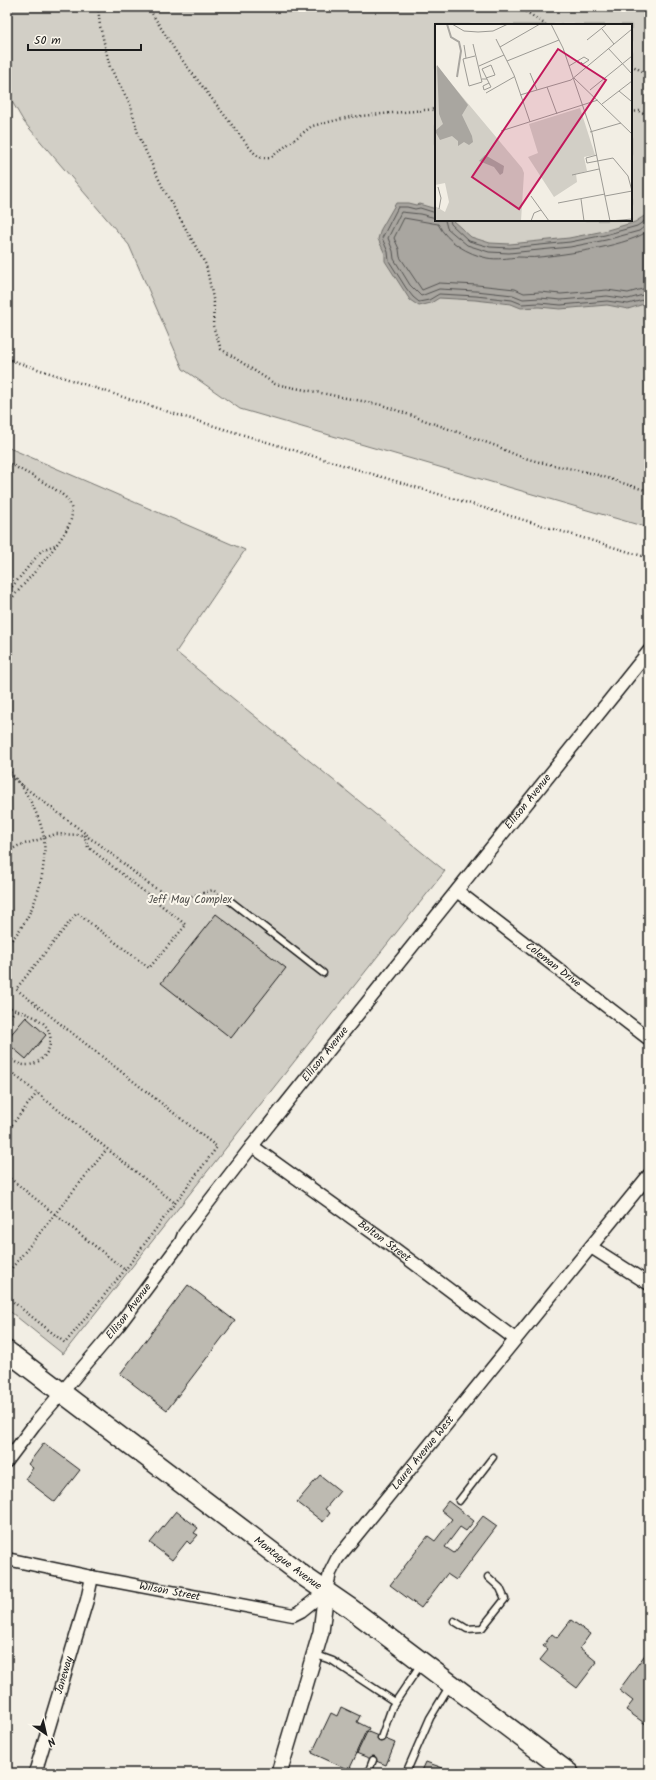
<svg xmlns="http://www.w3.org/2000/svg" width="656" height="1780" font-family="Kalam,sans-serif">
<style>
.green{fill:#d2cfc6;stroke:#777671;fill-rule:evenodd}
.water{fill:#a9a6a0;stroke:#716f6b}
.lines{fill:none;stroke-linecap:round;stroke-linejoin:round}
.shore{stroke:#545351;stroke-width:1}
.building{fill:#bdbab1;stroke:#1c1c1c}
.service-casing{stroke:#1c1c1c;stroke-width:9}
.minor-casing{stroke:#1c1c1c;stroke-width:15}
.tertiary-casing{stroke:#1c1c1c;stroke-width:18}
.primary-casing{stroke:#1c1c1c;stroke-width:22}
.path{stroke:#1c1c1c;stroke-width:2.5;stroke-dasharray:1 3;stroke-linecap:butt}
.service{stroke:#fbf7ec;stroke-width:6}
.minor{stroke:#fbf7ec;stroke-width:12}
.tertiary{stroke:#fbf7ec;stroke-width:15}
.primary{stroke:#fbf7ec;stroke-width:19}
.labels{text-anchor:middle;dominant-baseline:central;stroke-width:4;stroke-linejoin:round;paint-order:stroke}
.street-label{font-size:11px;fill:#1c1c1c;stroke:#fbf7ec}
.park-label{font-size:11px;fill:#53524f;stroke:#fbf7ec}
.inset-river{fill:none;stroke:#a9a6a0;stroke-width:2}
.inset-road{fill:none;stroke:#9c9a94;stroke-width:1}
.view{fill:#c2185b;fill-opacity:0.15;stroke:#c2185b;stroke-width:2}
.inset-edge{fill:none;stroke:#1c1c1c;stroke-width:2}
</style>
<rect width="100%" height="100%" fill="#f2eee4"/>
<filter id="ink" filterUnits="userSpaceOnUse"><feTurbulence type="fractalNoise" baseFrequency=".025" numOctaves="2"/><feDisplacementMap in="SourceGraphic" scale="8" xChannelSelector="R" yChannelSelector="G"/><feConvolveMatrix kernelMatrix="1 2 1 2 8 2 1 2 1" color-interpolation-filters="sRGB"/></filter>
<g filter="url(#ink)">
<path class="green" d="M7 7H649V528L240 409 183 369 129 245 24 122 7 93ZM436 25H631V220H436Z
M7 447 245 550 176 652 445 871 63 1354 7 1309Z"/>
<path class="water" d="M396 203H408L416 205 419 204 436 209V220H452L471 237 490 243 510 244 569 238 604 231 635 222 649 213V305L644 304 628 309 607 305 560 309 539 307 521 308 511 304 475 300 439 298 431 303 419 306 410 300 385 261V254L378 239 381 229Z"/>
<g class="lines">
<path class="shore" d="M436 213 420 208 415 209 407 207H398L382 238 388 252 389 261 406 288 413 297 419 302 429 300 439 294 476 296 512 300 522 304 539 303 561 305 607 301 628 304 643 300 649 301
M436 218 420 214 401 212 388 238 393 251 394 259 410 285 421 296 439 289 476 291 513 295 523 299 540 298 561 300 607 296 628 299 643 295 649 296
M445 220 447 228 467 245 489 252 509 253 570 247 606 240 639 231 649 223
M450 220 451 224 469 241 490 247 510 248 570 242 605 235 637 226 649 218
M649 230C633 245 563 255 539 257 532 258 525 257 518 257 508 258 497 260 487 258 468 254 447 242 438 224L404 218 394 238 399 249 400 257 422 290 439 283 477 285 515 289 524 293 540 292 561 294 607 290 628 293 642 289 649 290"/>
</g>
<path class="building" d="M216 914 286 968 231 1038 161 983Z
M26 1017 46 1035 26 1059 7 1043V1039Z
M188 1285 235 1321 167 1410 120 1374Z
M44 1443 80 1470 55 1502 25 1479 33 1468 28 1464Z
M320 1475 340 1491 325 1509 330 1513 323 1522 297 1502Z
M448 1501 474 1521 466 1531 460 1527 445 1547 454 1553 483 1516 497 1526 456 1580 447 1574 421 1608 390 1585 428 1536 435 1541 452 1519 441 1510Z
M176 1511 198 1528 194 1533 198 1535 190 1544 187 1541 172 1560 150 1543Z
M571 1620 590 1634 580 1648 597 1662 577 1688 540 1660 548 1650 543 1646 552 1634 557 1638Z
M647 1652 649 1653V1722L647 1725 626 1710 633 1701 619 1690Z
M341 1707 360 1716 357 1722 369 1728 349 1770 312 1753 331 1713 337 1716Z
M366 1731 395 1743 386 1765 356 1753Z
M426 1762 457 1773H421Z"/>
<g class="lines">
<defs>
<path id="service" d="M229 900 323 973
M459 1501 493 1457
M454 1621 467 1629 482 1628 505 1599 500 1588 488 1577
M314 1654 333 1661 395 1702
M381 1738 392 1707 421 1664
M368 1773 373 1760
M406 1773 430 1718 450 1685"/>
<g id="minor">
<path id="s1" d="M457 891 649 1039"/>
<path id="s2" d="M252 1146 387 1243 515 1339"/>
<path d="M591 1247 649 1284"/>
<path id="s3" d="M7 1461 34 1425 119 1325 181 1242 184 1234 252 1146 649 651"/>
<path id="s4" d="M7 1559 92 1577 293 1615 301 1611 326 1591 330 1573 337 1559 649 1175"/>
<path id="s5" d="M35 1773 87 1600 92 1577"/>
</g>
<path id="tertiary" d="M279 1773 321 1632 326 1591"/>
<g id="primary">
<path id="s6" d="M7 1351 305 1577 350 1608 569 1773"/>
</g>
</defs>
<use href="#service" class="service-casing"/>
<use href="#minor" class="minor-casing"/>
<use href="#tertiary" class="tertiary-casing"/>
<use href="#primary" class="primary-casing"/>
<path class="path" d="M98 7 100 26 110 67 130 104 139 137 163 188 206 265 214 303 213 326 221 349 275 384 382 405 499 447C528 463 559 465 590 473 610 478 629 486 649 491
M148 7 176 52 249 147C256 155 259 159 270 158L312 126 350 117 436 109
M519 7 546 25
M631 65 649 75
M631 112 640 111 649 117
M7 359 178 415 649 558
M7 462C22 471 56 487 67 499 71 504 73 512 71 519 67 538 21 587 7 604
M7 593 42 550 55 545
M7 770C23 782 41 818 44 838L56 834 84 835 98 843 151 886 178 900 213 890 221 896
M7 774 90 837
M7 852 18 846 44 838C47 875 34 918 7 945
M7 1006C19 1013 32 1013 43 1023 65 1043 34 1083 7 1056
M7 1020 15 1011
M7 1069 175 1203
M7 1131 37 1093
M7 1176 125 1270
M7 1274 107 1149
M7 1297 65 1343 125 1270 217 1147 16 989 77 913 149 968 186 925 88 847 84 835"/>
<use href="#service" class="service"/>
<use href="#minor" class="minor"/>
<use href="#tertiary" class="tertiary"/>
<use href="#primary" class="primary"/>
</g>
</g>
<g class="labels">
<g class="street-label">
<text stroke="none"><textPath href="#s3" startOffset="841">Ellison Avenue</textPath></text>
<text stroke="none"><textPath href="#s1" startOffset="121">Coleman Drive</textPath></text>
<text stroke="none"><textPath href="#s3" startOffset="517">Ellison Avenue</textPath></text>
<text stroke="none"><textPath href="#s2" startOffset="163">Bolton Street</textPath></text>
<text stroke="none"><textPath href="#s3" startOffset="193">Ellison Avenue</textPath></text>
<text stroke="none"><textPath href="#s4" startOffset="503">Laurel Avenue West</textPath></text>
<text stroke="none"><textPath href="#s6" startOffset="352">Montague Avenue</textPath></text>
<text stroke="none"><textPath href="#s4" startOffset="166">Wilson Street</textPath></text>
<text stroke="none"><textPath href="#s5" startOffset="102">Janeway</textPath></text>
</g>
<g class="park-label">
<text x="190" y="900">Jeff May Complex</text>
</g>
</g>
<g transform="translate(435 24)">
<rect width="197" height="197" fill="#f2eee4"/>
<path d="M0 40 87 144 89 149 86 197H0V182L10 188 14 178 10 159 0 161ZM145 84 160 131 149 133 152 147 141 150 142 158 119 173 93 133 103 129 94 100Z" fill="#d2cfc6"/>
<path d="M2 41 33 81 27 91 37 112 38 118 34 121 29 118 23 122V117L17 112 5 116 0 107 8 100 4 90ZM50 131 69 142 68 149 65 151 59 143 44 137Z" fill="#a9a6a0"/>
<path class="inset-river" d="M12 0 16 13 24 18 26 27 22 53"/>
<path class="inset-road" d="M17 0 29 7 43 8 58 7 73 0M116 0 128 24 157 109 175 197M167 5 179 20M61 15 79 51 95 98M152 16 172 0M38 20 47 58 34 62 28 35 40 32M29 21 31 34M65 23 105 0M173 24 197 50M72 37 124 16M44 42 69 31M134 42 149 33 154 36 148 40 146 38M95 49 102 66M139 54 197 110M47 55H52L47 45 56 41 60 51 51 54M52 55 56 63 49 66 48 62 54 59M112 63 122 90M155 66 197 32M184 67 196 77M51 69 79 53M85 71 136 56 197 5M167 80 197 57M66 107 163 76M155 108 186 99M162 131 151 134 152 139 178 134 193 152 197 167M137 151 164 145M3 163 6 174 4 185M96 172 114 197M170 172 197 167M146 175 149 197M123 179 170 170M96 197 99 189 106 186M175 197 197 195"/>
<path class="view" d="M123 25 171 56 84 185 37 153Z"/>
<rect width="197" height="197" class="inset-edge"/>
</g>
<rect width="656" height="1780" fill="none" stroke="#fbf7ec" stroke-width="24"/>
<rect x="12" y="12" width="632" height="1756" fill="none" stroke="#1c1c1c" stroke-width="1.5" filter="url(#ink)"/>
<g transform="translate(46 1734) rotate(146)" stroke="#fbf7ec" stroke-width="3" paint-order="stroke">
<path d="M0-3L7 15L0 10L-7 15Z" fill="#1c1c1c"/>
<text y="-6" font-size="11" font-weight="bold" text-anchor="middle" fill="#1c1c1c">N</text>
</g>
<path d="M28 44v6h113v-6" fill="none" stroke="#1c1c1c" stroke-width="2"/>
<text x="34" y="44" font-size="12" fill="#1c1c1c" stroke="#fbf7ec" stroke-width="3" paint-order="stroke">50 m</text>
</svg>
